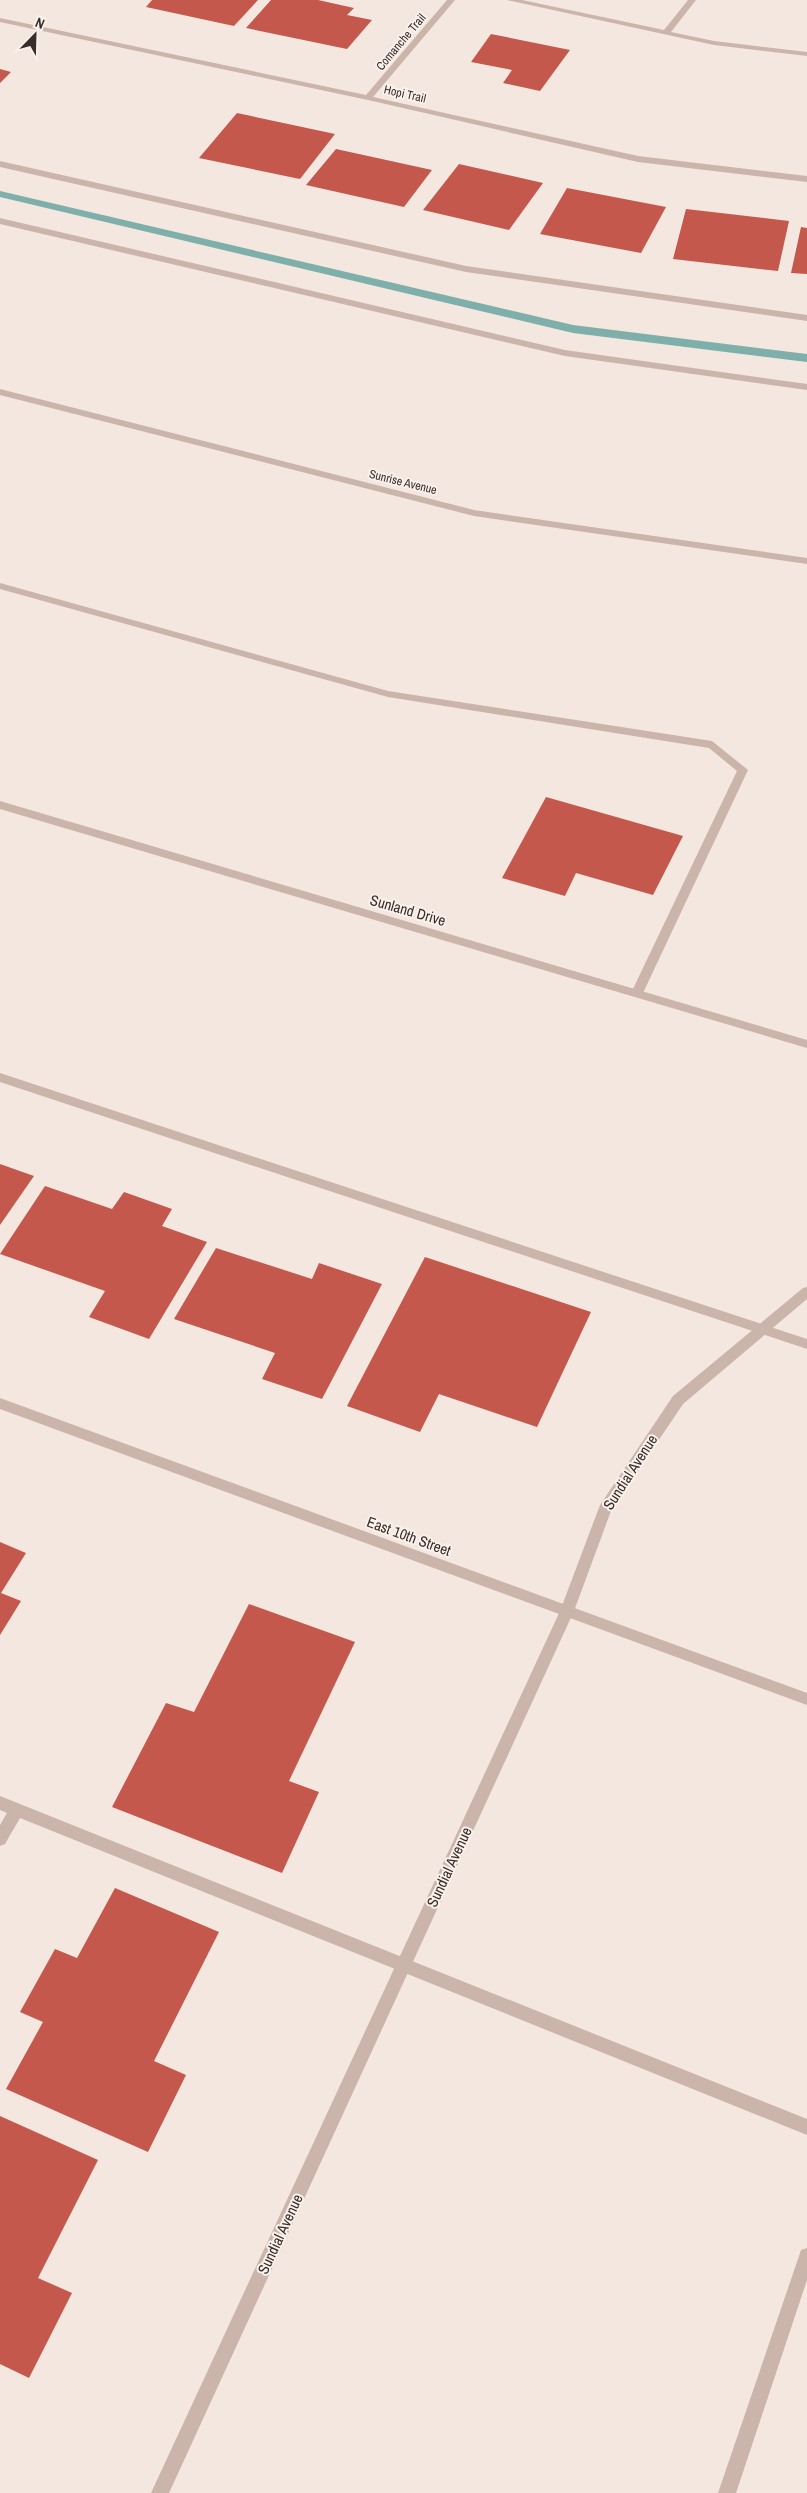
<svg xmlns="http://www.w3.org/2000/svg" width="807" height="2493" font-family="'Archivo Narrow',sans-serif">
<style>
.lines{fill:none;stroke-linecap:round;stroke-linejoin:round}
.stream{fill:#7fafaa;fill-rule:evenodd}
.building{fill:#c4584c}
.service{fill:#cbb5ab;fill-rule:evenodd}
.minor{fill:#cbb5ab;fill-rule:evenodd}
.tertiary{fill:#cbb5ab;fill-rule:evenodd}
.labels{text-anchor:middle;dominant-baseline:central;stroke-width:4;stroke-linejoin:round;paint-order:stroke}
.far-street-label{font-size:12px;fill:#392d2a;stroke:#faf1ec}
.street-label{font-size:15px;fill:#392d2a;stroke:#faf1ec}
</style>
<rect width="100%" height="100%" fill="#f3e7df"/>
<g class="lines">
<path class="stream" d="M0 191 573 325 807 354V362L573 333 0 197Z"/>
</g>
<path class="building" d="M152 0H258L234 26 146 7Z
M271 0H318L354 8 347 15 372 20 347 49 246 28Z
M491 34 570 50 540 91 503 83 512 70 471 62Z
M0 69 11 72 0 83Z
M237 113 335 134 300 179 199 158Z
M336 149 432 170 404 207 306 185Z
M459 164 543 183 509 230 423 210Z
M567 188 666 207 641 253 540 234Z
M686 209 789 221 778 271 673 259Z
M801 227 807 228V274L791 273Z
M546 797 683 836 653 895 576 873 565 896 502 878Z
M0 1164 34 1176 0 1225Z
M45 1186 112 1209 124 1192 172 1209 162 1226 207 1242 149 1339 89 1317 105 1291 0 1254Z
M216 1248 312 1279 319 1263 382 1284 322 1399 262 1379 275 1353 174 1319Z
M425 1257 591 1312 537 1427 439 1394 420 1432 347 1406Z
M0 1542 26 1553 1 1593 21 1601 0 1635Z
M249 1604 355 1642 289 1781 319 1792 282 1873 112 1807 166 1703 194 1712Z
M115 1888 219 1932 154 2061 186 2075 148 2152 6 2089 43 2022 20 2012 55 1949 77 1958Z
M0 2116 98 2160 38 2278 72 2293 29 2378 0 2364Z"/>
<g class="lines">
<path class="service" d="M507 0H522L664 30 688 0H696L671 32 714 41 807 52V56L714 45Z
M0 161 466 266 807 315V321L466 272 0 167Z
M0 218 565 350 807 384V390L565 356 0 224Z
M0 583 388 691 712 741 748 770 643 993 637 997 631 993 737 771 709 748 388 697 0 589Z
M0 1073 807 1339V1349L0 1082Z
M0 1796 807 2119V2135L20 1818 5 1844 0 1846V1825L7 1813 0 1810Z
M807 2248V2280L736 2493H718L799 2256 801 2250Z"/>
<path class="minor" d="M447 0H455L373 97 638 156 807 176V182L638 162 368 100 0 22V18L366 95Z
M0 389 474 510 807 558V564L474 516 0 395Z
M0 801 807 1040V1048L0 809Z
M807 1287V1299L683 1404 611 1511 574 1611 169 2493H151L560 1611 600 1505 673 1396 803 1288Z"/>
<path class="tertiary" d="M0 1398 807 1693V1705L0 1409Z"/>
</g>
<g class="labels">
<g class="far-street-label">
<text transform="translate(401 42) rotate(-50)">Comanche Trail</text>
<text transform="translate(405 94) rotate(13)">Hopi Trail</text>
<text transform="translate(403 482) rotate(14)">Sunrise Avenue</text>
</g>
<g class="street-label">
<text transform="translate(408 910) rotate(16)">Sunland Drive</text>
<text transform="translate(630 1472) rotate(-57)">Sundial Avenue</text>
<text transform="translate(409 1536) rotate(20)">East 10th Street</text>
<text transform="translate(449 1867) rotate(-65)">Sundial Avenue</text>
<text transform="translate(280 2234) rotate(-65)">Sundial Avenue</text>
</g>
</g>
<g transform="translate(35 35) rotate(23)" stroke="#faf1ec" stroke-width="4" paint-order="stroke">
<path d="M0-4L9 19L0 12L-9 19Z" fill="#392d2a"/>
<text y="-8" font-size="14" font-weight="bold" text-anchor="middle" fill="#392d2a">N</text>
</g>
</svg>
